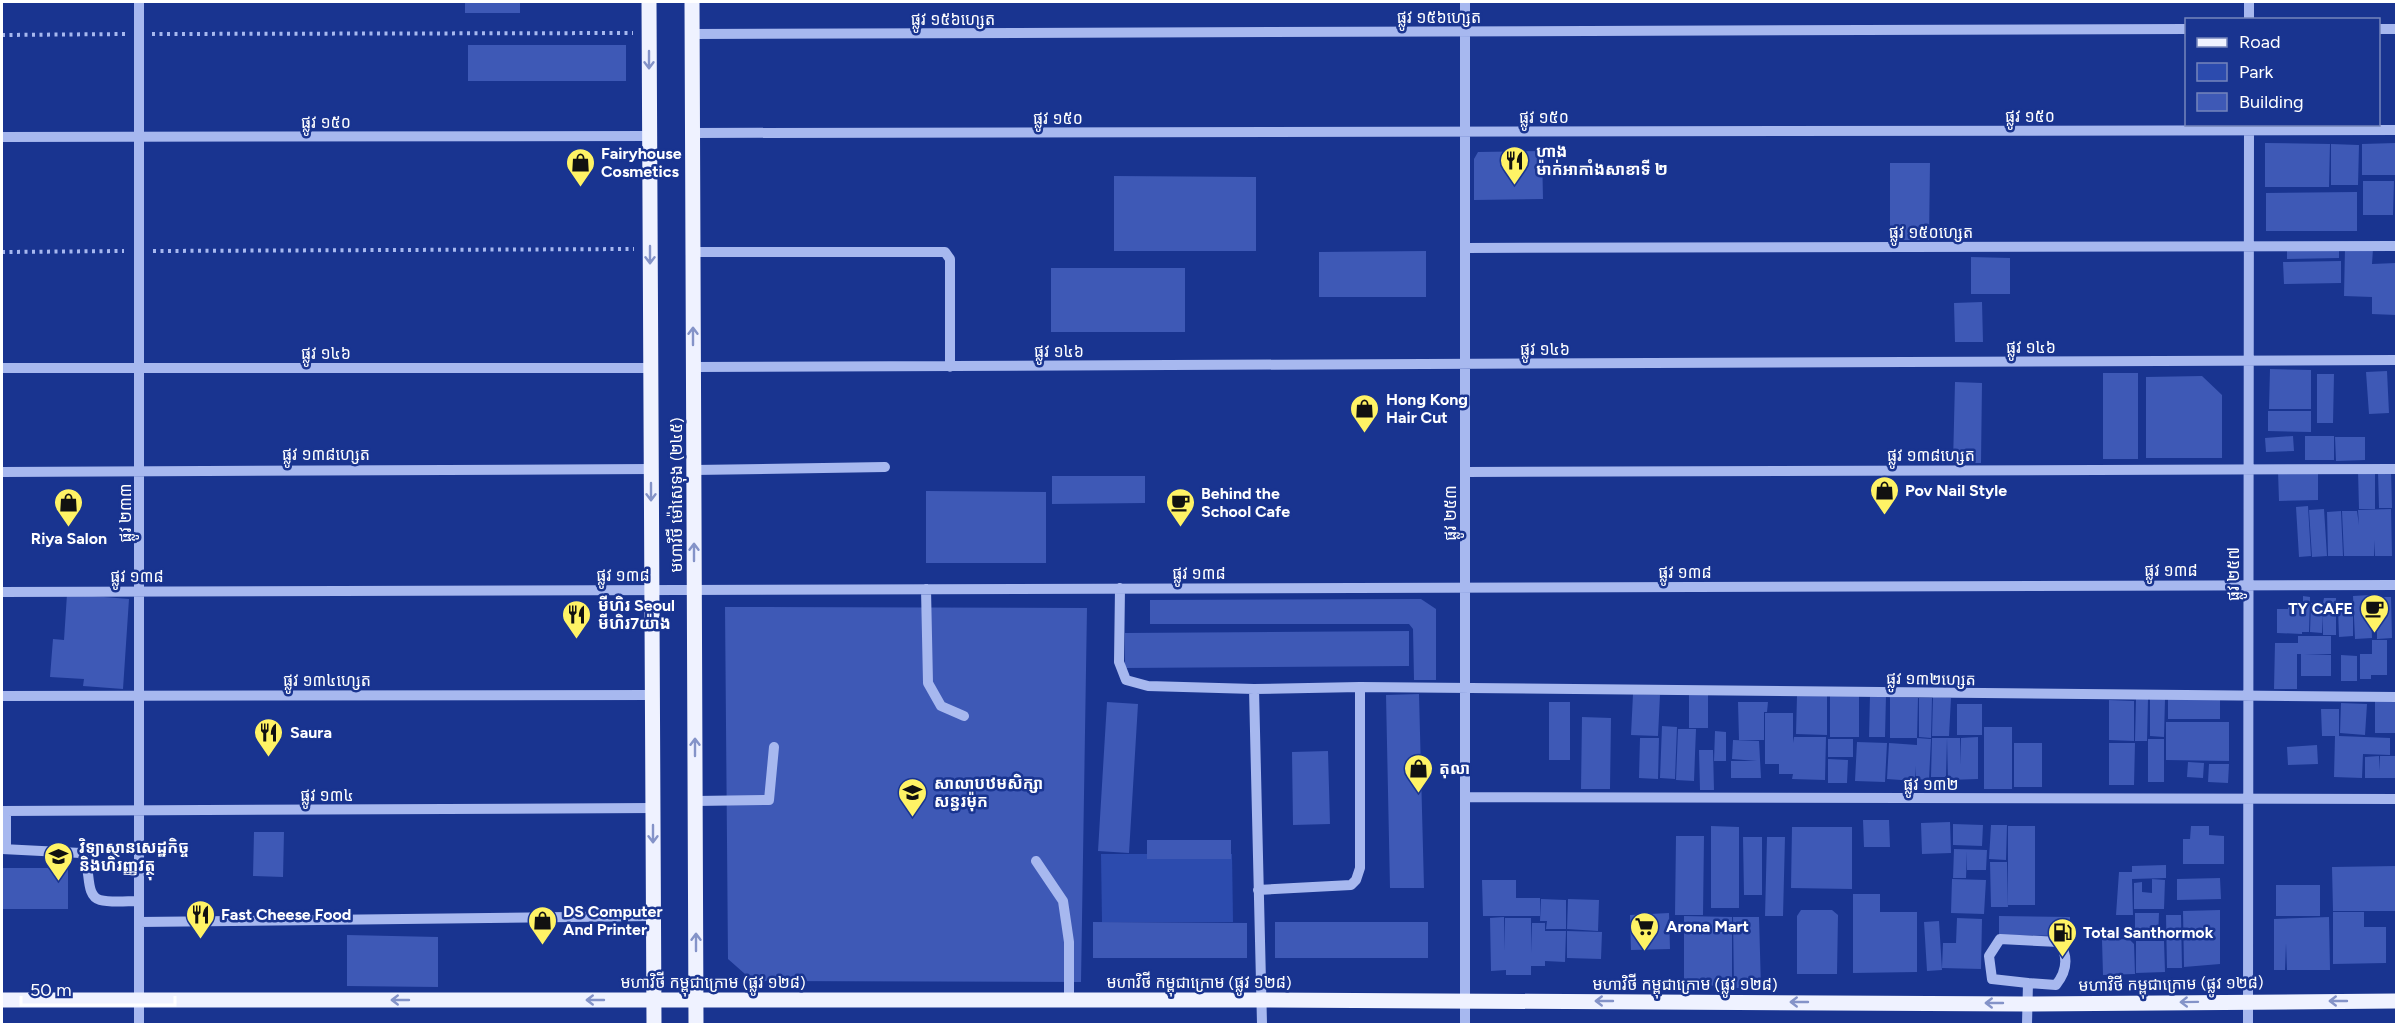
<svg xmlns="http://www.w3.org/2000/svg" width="2398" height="1026" font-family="Figtree,'Noto Sans Khmer',sans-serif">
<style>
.green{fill:#2c4bae}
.building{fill:#3e59b6}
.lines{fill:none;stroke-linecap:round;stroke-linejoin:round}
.path{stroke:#a7b8ef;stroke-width:4;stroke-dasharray:3 4.5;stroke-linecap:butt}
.minor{stroke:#a7b8ef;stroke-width:10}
.major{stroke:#eff2ff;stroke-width:15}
.oneway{stroke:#8493c8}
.labels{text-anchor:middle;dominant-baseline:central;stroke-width:5;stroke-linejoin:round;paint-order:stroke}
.street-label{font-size:16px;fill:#fff;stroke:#193490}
.poi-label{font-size:16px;font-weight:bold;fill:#fff;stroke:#193490;text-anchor:start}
</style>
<rect width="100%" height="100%" fill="#193490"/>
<path class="green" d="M1101 854H1232L1233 922H1102Z"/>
<path class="building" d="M465 2H520V13H465Z
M468 45H626V81H468Z
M2265 143 2330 144 2329 187H2265Z
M2396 143V175H2362V144Z
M2331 144 2359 145 2358 185H2331Z
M1542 151 1543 199 1474 200V159L1478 152Z
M1890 163H1930L1929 240H1890Z
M1114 176 1256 177V251H1114Z
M2363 181H2394L2393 215H2363Z
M2357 192V231H2266V193Z
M2339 248V258L2287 259V249Z
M2345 248 2373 249 2372 264 2396 263V315L2372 314V297L2344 296Z
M1426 251V297H1319V252Z
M1971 257 2010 258V294H1971Z
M2341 261V283L2284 284 2283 262Z
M1051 268H1185V332H1051Z
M1982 302 1983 342H1955L1954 303Z
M2270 369 2311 370V409H2269Z
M2387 371 2389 413 2369 414 2366 372Z
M2103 373H2138V459H2103Z
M2317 374H2334L2333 423H2317Z
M2202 376 2222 395V458H2146V377Z
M1955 382 1982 383 1981 463H1953Z
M2268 411H2311V432L2268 431Z
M2293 436 2294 451 2266 452 2265 438Z
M2305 436H2334V460H2305Z
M2335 437H2365V460L2336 461Z
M2358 470H2375V509H2359Z
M2278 471H2318V500L2279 501Z
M2378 471H2391L2392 508H2379Z
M1052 476H1145V503L1052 504Z
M926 491 1046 492V563H926Z
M2308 506 2311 556 2299 557 2296 507Z
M2324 509 2327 556 2312 557 2309 510Z
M2391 509 2392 556H2375L2374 540V556H2344L2342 511H2357L2359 525 2358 510Z
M2341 511 2343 556H2328L2327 512Z
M67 594 129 599 123 689 83 686 84 679 50 677 53 639 64 640Z
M2370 595 2372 638 2355 639 2353 596Z
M2303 596 2310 597 2309 632H2302V634L2277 633V609H2288V602H2303Z
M2377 597H2391L2392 638 2377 639Z
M2324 598H2336V635H2323V615L2322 633 2310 632 2311 603H2323Z
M1421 599 1436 609V680H1414L1413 629 1409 624H1150V600Z
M725 607 1087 608 1081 982 753 981 728 959Z
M2338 609H2353V636L2339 637Z
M1409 631V666L1125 668V633Z
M2298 636H2331V654L2304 655H2331V676H2301V654H2297V689H2274L2275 643H2298Z
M2372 640H2387V675H2371V679H2360V654H2372Z
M2341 655 2357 656V681H2341Z
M1419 694 1424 888H1390L1386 695Z
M1633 694 1660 695 1658 736 1631 735Z
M1830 694H1859V737H1830Z
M1689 695H1708V728H1689Z
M1870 695H1886L1885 737H1869Z
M1797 696H1827V735L1796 734Z
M1890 697 1918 698 1917 738H1890Z
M1933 697 1951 698 1949 736H1932Z
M1919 698H1932L1931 738 1919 737Z
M2150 698 2165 699 2164 737 2150 736Z
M2168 698 2220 699V719H2168Z
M2375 698H2396V733H2375Z
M2136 699H2148L2147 741H2135Z
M2109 700 2134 701V741L2109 740Z
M1107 702 1138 704 1129 853 1098 851Z
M1549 702H1570V760H1549Z
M1738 702H1768L1767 712H1764V740H1739Z
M2341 703 2367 704 2365 735 2340 733Z
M1957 704H1982V735H1957Z
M2321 709H2339V736L2390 738V755L2363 754 2362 778 2334 777 2335 736H2322Z
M1765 713H1793V743L1794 737H1826L1825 780 1792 779 1793 774H1779V764H1765Z
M1582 717 1611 718 1610 789H1581Z
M2166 722H2229V761L2166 760Z
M1662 726 1677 727 1675 779 1660 778Z
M1984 727H2012V789H1984Z
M1678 729H1696L1694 781 1676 780Z
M1715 731 1726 732V761H1714Z
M1978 737V779L1948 780 1947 738H1960L1961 765V738Z
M1640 738H1659L1658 779 1639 778Z
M1917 738 1931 739 1929 780 1916 779V766L1915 781 1887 779 1889 743 1917 745Z
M1932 738H1947L1946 777H1931Z
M1828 739H1853V757H1828Z
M2148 739H2164V782H2148Z
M1733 740 1759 741 1761 778H1731V761H1757L1732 759Z
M1857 742 1887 743 1885 782 1855 781Z
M2014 743H2042V787H2014Z
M2109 743H2135L2134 785H2109Z
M2317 745 2318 764 2288 765 2287 747Z
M1699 750H1713L1714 790H1700Z
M1328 751 1330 824 1293 825 1292 752Z
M2379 756 2380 771V756H2395V778H2365V757Z
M1828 759 1848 760 1847 783H1828Z
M2188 762 2204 763 2203 778 2187 777Z
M2209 764H2229L2228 783 2208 782Z
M1863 820H1889L1890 847H1864Z
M1950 822 1951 853 1922 854 1921 823Z
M1953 824 1983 825 1982 846 1953 845Z
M1991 825H2007L2006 860 1989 859Z
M1711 826 1739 827V908H1711Z
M2008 826H2035V905H2008Z
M2191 826H2209V835L2224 836V864H2183V839H2190Z
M1792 827H1852V889L1791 888Z
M254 832H284L283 877 253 876Z
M1676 836H1704L1703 915H1675Z
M1743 837H1762V895H1744Z
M1767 837H1785L1783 916H1765Z
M1147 840H1231V859H1147Z
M1954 849 1987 850 1986 870H1967V851L1966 878H1953Z
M1990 862H2007L2008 907H1991Z
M2166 865V878L2132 879 2133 915H2116L2119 872H2132V866Z
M2396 866V911H2333L2332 867Z
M2 868H68V909H2Z
M2220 878 2221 899 2177 900V879Z
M1952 879 1986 880 1984 914 1951 913Z
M2152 879 2165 880 2164 909H2134V883L2142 882V892L2152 893Z
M1482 880H1516V898H1540V916H1483Z
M2276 885H2320V916H2276Z
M1853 894H1880V912H1917V972L1853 973Z
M1541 899 1566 900V929H1546L1547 921H1540Z
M1568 899 1599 900 1598 931 1567 929Z
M1801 910H1832L1838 915 1837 974H1797V916Z
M2220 910V964L2184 967 2183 911Z
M2333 912H2364V927H2386V963L2333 964Z
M1669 913 1670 949 1631 950 1630 915Z
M2135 913H2159L2158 937H2135Z
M2166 915H2181L2182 968H2167Z
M1684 916 1732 917V986L1684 985Z
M1999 916 2070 917V936L1999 935Z
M1504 917 1505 951V918H1531V953L1532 923H1545V931H1566L1565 962 1545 961V966H1531V975H1506V970L1491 971 1490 918Z
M1733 917H1759L1761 988H1734Z
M2329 917 2330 970H2287L2286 943 2285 970H2274V919Z
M1957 918 1982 919 1981 969 1942 968 1943 943H1956Z
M1939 921 1942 970 1927 971 1924 922Z
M1093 922 1247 923V958H1093Z
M1275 922H1428V958H1275Z
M1567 931 1602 932 1601 959 1567 958Z
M347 935 438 937V987L347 986Z
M2129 939 2134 944 2135 974 2103 975 2102 940Z
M2136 941H2164L2165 972 2136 973Z"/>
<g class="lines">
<path class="path" d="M152 34 633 33
M2 35 126 34
M153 251 634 249
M2 252 124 251"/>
<path class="minor" d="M139 2V1024
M1465 2V1024
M2249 20V2
M2378 29H2396
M692 34 2186 29
M692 133 2396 130
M2 137 650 136
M1465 248 2396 246
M693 252H945L950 259V367
M693 367 2396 360
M2 368H651
M694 470 885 467
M2 472 651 469
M1465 472 2396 469
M1120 588 1119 662 1126 680 1148 686 1254 689 1360 687 2396 697
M926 589 928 683 941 706 964 716
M2 592 2396 585
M1254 689 1262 1024
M2 696 652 695
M1465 797 2396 799
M695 801 769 800 774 747
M2 811 653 808
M6 811V849
M2 849 81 853C93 865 83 895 100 900 111 903 127 901 139 901
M1036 861 1063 901 1069 942V1001
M1258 890 1351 885 1356 880 1360 868V687
M139 922 653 916
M2027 1024 2028 983 2056 985C2067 971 2069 957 2059 942L2000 939 1989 956 1992 979 2028 983
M2248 1024 2249 125"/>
<path class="major" d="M649 2 654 1024
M692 2 696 1024
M2 1000H1262L2028 1004 2396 1001"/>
</g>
<defs><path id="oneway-shaft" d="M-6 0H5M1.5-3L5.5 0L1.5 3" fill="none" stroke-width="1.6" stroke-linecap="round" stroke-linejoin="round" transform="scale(1.5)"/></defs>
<g class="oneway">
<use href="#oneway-shaft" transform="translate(649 60) rotate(90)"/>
<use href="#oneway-shaft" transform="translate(650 255) rotate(90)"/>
<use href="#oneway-shaft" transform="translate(693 336) rotate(-90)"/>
<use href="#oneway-shaft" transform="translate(651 492) rotate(90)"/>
<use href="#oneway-shaft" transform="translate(694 552) rotate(-90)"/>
<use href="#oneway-shaft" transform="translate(695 747) rotate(-90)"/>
<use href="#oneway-shaft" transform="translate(653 834) rotate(90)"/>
<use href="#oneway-shaft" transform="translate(696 942) rotate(-90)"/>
<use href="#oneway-shaft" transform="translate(400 1000) rotate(-180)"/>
<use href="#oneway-shaft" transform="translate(595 1000) rotate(-180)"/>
<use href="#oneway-shaft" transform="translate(1604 1001) rotate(-180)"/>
<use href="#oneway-shaft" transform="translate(2338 1001) rotate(-180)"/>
<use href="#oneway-shaft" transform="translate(1799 1002) rotate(-180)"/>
<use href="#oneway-shaft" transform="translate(2189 1002) rotate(179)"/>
<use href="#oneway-shaft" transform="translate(1994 1003) rotate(-180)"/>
</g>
<defs>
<symbol id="restaurant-pin" viewBox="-11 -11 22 30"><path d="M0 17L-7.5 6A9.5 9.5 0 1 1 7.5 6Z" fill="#fff365" stroke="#193490"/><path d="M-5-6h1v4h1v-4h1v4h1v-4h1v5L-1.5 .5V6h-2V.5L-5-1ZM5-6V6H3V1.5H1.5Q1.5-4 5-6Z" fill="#111"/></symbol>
<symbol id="shop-pin" viewBox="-11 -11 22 30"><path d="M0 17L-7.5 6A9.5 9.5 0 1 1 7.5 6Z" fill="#fff365" stroke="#193490"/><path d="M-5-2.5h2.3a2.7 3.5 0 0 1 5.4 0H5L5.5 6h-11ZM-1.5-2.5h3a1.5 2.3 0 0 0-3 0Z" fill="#111"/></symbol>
<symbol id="cafe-pin" viewBox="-11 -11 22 30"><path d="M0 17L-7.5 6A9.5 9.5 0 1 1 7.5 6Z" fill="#fff365" stroke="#193490"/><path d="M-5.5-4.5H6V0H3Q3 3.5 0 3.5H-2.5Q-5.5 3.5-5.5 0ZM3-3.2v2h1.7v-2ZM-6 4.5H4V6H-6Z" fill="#111"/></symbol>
<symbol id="school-pin" viewBox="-11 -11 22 30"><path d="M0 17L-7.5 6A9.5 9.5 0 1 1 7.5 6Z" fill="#fff365" stroke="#193490"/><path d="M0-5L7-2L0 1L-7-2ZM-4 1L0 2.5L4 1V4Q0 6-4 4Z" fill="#111"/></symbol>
<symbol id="university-pin" viewBox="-11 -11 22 30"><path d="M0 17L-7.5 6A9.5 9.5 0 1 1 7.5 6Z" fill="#fff365" stroke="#193490"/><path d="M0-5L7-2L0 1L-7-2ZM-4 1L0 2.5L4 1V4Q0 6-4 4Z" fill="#111"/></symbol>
<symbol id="supermarket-pin" viewBox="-11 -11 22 30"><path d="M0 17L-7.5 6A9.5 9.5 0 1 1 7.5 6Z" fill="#fff365" stroke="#193490"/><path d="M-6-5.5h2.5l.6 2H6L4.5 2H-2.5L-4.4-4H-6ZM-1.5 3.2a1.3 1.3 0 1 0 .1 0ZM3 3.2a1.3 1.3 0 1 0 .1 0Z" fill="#111"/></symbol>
<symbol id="fuel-pin" viewBox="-11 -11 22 30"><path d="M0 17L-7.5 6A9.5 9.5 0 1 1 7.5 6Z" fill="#fff365" stroke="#193490"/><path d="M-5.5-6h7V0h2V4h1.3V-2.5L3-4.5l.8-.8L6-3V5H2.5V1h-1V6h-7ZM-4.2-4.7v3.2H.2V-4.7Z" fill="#111"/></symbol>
</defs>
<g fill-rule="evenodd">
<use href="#restaurant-pin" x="1498" y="144" width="33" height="45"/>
<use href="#shop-pin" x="564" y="146" width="33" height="45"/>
<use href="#shop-pin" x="1348" y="392" width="33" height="45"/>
<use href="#shop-pin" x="1868" y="474" width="33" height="45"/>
<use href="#shop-pin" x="52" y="486" width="33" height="45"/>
<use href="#cafe-pin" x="1164" y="486" width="33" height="45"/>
<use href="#cafe-pin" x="2358" y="592" width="33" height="45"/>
<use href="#restaurant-pin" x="560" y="598" width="33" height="45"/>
<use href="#restaurant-pin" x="252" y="716" width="33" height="45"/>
<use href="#shop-pin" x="1402" y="752" width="33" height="45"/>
<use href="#school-pin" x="896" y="776" width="33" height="45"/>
<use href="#university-pin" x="42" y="840" width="33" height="45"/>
<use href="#restaurant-pin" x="184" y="898" width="33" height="45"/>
<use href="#shop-pin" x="526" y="904" width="33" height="45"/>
<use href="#supermarket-pin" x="1628" y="910" width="33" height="45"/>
<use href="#fuel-pin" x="2046" y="916" width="33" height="45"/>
</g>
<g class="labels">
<g class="street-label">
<text x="1439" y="17">ផ្លូវ ១៥៦ហ្សេត</text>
<text x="953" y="19">ផ្លូវ ១៥៦ហ្សេត</text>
<text x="2030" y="116">ផ្លូវ ១៥០</text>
<text x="1544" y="117">ផ្លូវ ១៥០</text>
<text x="1058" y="118">ផ្លូវ ១៥០</text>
<text x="326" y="122">ផ្លូវ ១៥០</text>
<text x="1931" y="232">ផ្លូវ ១៥០ហ្សេត</text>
<text x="2031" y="347">ផ្លូវ ១៤៦</text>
<text x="1545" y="349">ផ្លូវ ១៤៦</text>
<text x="1059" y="351">ផ្លូវ ១៤៦</text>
<text x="326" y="353">ផ្លូវ ១៤៦</text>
<text x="326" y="454">ផ្លូវ ១៣៨ហ្សេត</text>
<text x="1931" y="455">ផ្លូវ ១៣៨ហ្សេត</text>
<text transform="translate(676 495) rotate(-90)">មហាវិថី ម៉ៅសេទុង (២៤៥)</text>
<text transform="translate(125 513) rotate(-90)">ផ្លូវ ២៣៣</text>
<text transform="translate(1450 513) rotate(-90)">ផ្លូវ ២៥៣</text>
<text x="2171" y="570">ផ្លូវ ១៣៨</text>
<text x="1685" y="572">ផ្លូវ ១៣៨</text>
<text x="1199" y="573">ផ្លូវ ១៣៨</text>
<text transform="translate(2233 574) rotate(-90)">ផ្លូវ ២៥៧</text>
<text x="623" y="575">ផ្លូវ ១៣៨</text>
<text x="137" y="576">ផ្លូវ ១៣៨</text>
<text transform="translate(1931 679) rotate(1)">ផ្លូវ ១៣២ហ្សេត</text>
<text x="327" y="680">ផ្លូវ ១៣៤ហ្សេត</text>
<text x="1931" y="784">ផ្លូវ ១៣២</text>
<text x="327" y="795">ផ្លូវ ១៣៤</text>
<text x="713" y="982">មហាវិថី កម្ពុជាក្រោម (ផ្លូវ ១២៨)</text>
<text x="1199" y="982">មហាវិថី កម្ពុជាក្រោម (ផ្លូវ ១២៨)</text>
<text x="1685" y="984">មហាវិថី កម្ពុជាក្រោម (ផ្លូវ ១២៨)</text>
<text transform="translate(2171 984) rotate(-1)">មហាវិថី កម្ពុជាក្រោម (ផ្លូវ ១២៨)</text>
</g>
<g class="poi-label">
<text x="1536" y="151">ហាង<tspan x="1536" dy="18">ម៉ាក់អាកាំងសាខាទី ២</tspan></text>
<text x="601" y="153">Fairyhouse<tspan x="601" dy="18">Cosmetics</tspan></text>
<text x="1386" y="399">Hong Kong<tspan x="1386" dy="18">Hair Cut</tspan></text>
<text x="1905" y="490">Pov Nail Style</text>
<text x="1201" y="493">Behind the<tspan x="1201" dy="18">School Cafe</tspan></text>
<text x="69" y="538" text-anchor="middle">Riya Salon</text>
<text x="598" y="605">មីហិរ Seoul<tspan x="598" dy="18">មីហិរ7យ៉ាង</tspan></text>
<text x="2353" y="608" text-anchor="end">TY CAFE</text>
<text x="290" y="732">Saura</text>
<text x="1439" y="768">តុលា</text>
<text x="934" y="783">សាលាបឋមសិក្សា<tspan x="934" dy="18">សន្ធរម៉ុក</tspan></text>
<text x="79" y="847">វិទ្យាស្ថានសេដ្ឋកិច្ច<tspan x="79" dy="18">និងហិរញ្ញវត្ថុ</tspan></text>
<text x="563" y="911">DS Computer<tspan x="563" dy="18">And Printer</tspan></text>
<text x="221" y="914">Fast Cheese Food</text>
<text x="1666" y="926">Arona Mart</text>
<text x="2083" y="932">Total Santhormok</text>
</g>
</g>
<rect width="2398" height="1026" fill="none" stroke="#ffffff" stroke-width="6"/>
<rect x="2185" y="18" width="195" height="108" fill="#193490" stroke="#7585bc" stroke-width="1.5"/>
<rect x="2197" y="38" width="30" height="9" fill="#eff2ff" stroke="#7585bc" stroke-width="1.5"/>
<text x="2239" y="48" font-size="18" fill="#ffffff">Road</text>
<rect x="2197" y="63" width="30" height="18" fill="#2c4bae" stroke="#7585bc" stroke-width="1.5"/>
<text x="2239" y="78" font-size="18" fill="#ffffff">Park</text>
<rect x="2197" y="93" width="30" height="18" fill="#3e59b6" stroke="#7585bc" stroke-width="1.5"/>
<text x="2239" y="108" font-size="18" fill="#ffffff">Building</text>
<path d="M21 996v9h154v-9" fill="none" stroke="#ffffff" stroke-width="3"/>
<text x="30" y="996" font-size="18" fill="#ffffff" stroke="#193490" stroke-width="4.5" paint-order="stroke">50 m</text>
</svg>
